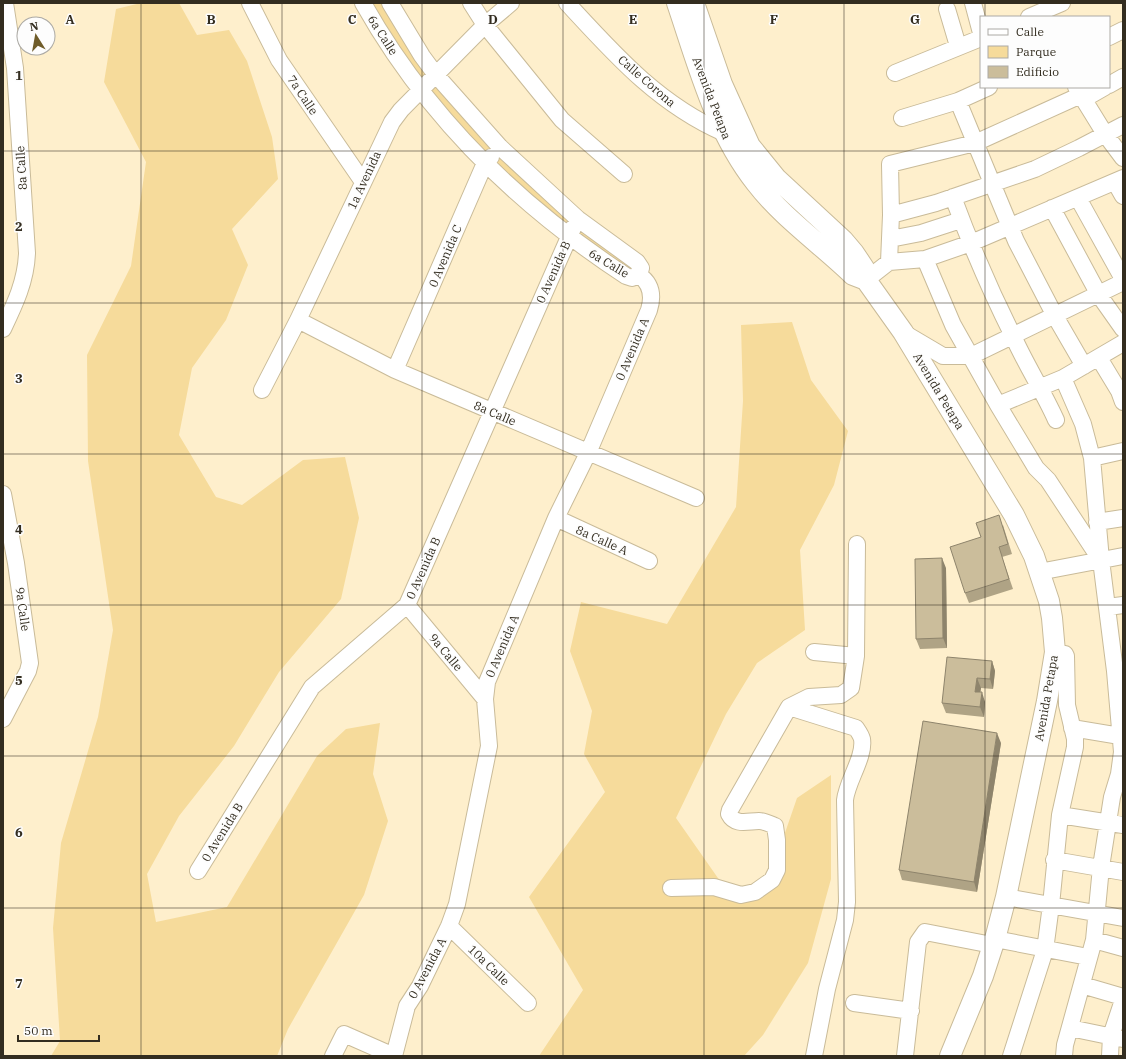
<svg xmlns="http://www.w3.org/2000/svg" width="1126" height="1059" font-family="'IBM Plex Serif',serif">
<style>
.green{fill:#f6db9b}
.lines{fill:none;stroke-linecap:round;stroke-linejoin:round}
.minor-casing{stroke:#c9bb99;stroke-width:18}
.major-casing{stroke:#c9bb99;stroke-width:22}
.minor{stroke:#fff;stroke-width:16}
.major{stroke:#fff;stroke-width:20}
.wall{fill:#afa385}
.shaded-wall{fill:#8e846c}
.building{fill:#cbbd9b;stroke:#8e846c}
.grid{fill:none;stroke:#332d20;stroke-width:1;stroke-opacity:0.55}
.labels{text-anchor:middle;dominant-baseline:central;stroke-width:3;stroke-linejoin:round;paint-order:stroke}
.street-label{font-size:12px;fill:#332d20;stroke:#fdfdfd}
.grid-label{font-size:13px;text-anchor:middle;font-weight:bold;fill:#332d20;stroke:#fdfdfd;stroke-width:3;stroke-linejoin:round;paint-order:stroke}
</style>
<rect width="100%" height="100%" fill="#feefcc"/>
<path class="green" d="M141 3H179L197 35 229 30 247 61 272 137 278 179 232 229 248 265 226 320 192 368 179 435 216 497 242 505 303 460 345 457 359 518 341 599 279 672 234 746 179 816 147 874 156 922 227 907 317 756 346 729 380 723 373 774 388 821 364 895 288 1029 277 1056H51L60 1041 53 928 61 843 98 717 113 630 88 461 87 355 131 266 146 162 104 82 116 9Z
M363 3H390L467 110 637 262V276L485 163Z
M792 322 811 380 848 431 834 485 800 550 805 630 757 663 726 714 676 818 727 891 766 888 797 798 831 775V879L808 963 763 1035 744 1056H539L583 990 529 897 605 792 584 754 592 711 570 651 581 602 667 624 736 507 743 401 741 325Z"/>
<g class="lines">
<defs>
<path id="minor" d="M250 3 279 60 363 182
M363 3C426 115 519 206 626 276L632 278 639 275 641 268 637 262 578 219 500 147 436 75 422 56 390 3
M471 3 485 25 562 120 624 174
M567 3C615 55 658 104 724 133L731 130
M973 3 981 33
M947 9 958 46
M1029 17 1062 3
M1109 37 1123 30
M895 73 981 38
M1109 85 1123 77
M1076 87 1105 134 1123 158
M1084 99 1105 87
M958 101 1016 241 1055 316 1084 366
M902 118 958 101 989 87
M1115 182 1123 196
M953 197C970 243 991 292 1013 336 1026 365 1043 391 1056 420
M1078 198 1123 279
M1052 208 1099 295 1123 329
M891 215 936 203 1035 169 1079 148 1123 125
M890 239 921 233 961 220
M925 259 953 325 998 405 1036 468 1048 480 1100 559
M889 262 891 215 890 164 975 143 1081 95
M866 280 889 262 925 259 971 243 1123 178
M298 320 395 370 696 498
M3 329C15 304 26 281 27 253L15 68 5 3
M904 333 943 356H971L1123 282
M1099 358 1119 391 1123 402
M395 370 485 163 491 157
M1063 378 1083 424 1092 458 1101 560 1115 671 1122 752 1119 774 1112 797 1101 867 1094 940 1065 1045 1064 1056
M262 390 298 320 392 122 401 110 485 25 511 3
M998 405 1063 378 1123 343
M1092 458 1123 451
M3 494 16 563 30 663 28 671 3 719
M556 518 649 561
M1097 522 1123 518
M1039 572 1123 556
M407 605 485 699
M1108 607 1123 605
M814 652 856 656
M789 707 856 728C858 731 861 735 862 739 865 757 847 781 845 800L847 902 845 920 827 989 814 1056
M1072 728 1120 736
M1060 815 1123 825
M1054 860 1123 872
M198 871 312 687 407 605 573 228
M671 888 714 887 741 895 755 892 772 880 777 870V840L775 826C770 824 764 821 759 821 748 821 735 826 729 814L730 810 789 707 809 697 841 695 851 688 856 656 857 544
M1006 897 1123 918
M449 926 528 1003
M995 939 1088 957
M1094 940 1123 948
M1082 985 1123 997
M854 1003 911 1011
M1070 1028 1123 1039
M333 1056 344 1034 394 1056
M394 1056 407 1006 420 986 449 926 457 904 489 746 485 699 487 682 556 518 588 453 649 310C653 297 652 284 639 275
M905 1056 918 942 925 932 992 945
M1011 1056 1045 950 1051 905 1060 815 1075 747V739L1067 705 1066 656 1065 654 1055 652
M1110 1056 1111 1036 1123 1000"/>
<path id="major" d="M677 3C698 65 715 131 756 183 782 217 822 245 853 275L866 280
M694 3 722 84 750 146 776 178 843 240 854 253 864 268 866 280 903 332 1014 515 1034 556 1049 601 1052 618 1055 652 1047 701 1006 897 995 939 983 976 950 1056"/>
</defs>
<use href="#minor" class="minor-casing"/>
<use href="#major" class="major-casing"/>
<use href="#minor" class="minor"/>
<use href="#major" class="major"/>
</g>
<path class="wall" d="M1003 525 1012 554 1002 557 1013 589 969 603 965 593Z
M946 568 947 648 920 649 916 639Z
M992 661 995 671 993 689 981 688 980 692 985 702 984 717 946 713 942 703Z
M1001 743 977 892 902 880 899 870Z"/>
<path class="shaded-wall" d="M942 558 946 568 947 648 943 638Z
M992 661 995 671 993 689 990 679Z
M977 678 981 688 979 702 975 692Z
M982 692 985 702 984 717 980 707Z
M997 733 1001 743 977 892 974 882Z"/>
<path class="building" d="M999 515 1008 544 999 547 1009 579 965 593 950 547 981 537 976 523Z
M942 558 943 638 916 639 915 559Z
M947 657 992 661 990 679 977 678 975 692H982L980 707 942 703Z
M923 721 997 733 974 882 899 870Z"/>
<path class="grid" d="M141 3V1056M282 3V1056M422 3V1056M563 3V1056M704 3V1056M844 3V1056M985 3V17M985 87V1056M3 151H1123M3 303H1123M3 454H1123M3 605H1123M3 756H1123M3 908H1123"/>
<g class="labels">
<g class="street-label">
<text transform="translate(383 35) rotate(57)">6a Calle</text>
<text transform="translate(647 81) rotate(41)">Calle Corona</text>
<text transform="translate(303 95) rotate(56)">7a Calle</text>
<text transform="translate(712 98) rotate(69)">Avenida Petapa</text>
<text transform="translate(21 168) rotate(-94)">8a Calle</text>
<text transform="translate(364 180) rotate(-65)">1a Avenida</text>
<text transform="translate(445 256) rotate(-67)">0 Avenida C</text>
<text transform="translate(609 263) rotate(31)">6a Calle</text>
<text transform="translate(553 272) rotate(-66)">0 Avenida B</text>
<text transform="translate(632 349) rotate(-67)">0 Avenida A</text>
<text transform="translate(939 391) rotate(59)">Avenida Petapa</text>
<text transform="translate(495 413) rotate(23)">8a Calle</text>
<text transform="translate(602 540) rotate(24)">8a Calle A</text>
<text transform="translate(423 568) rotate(-66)">0 Avenida B</text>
<text transform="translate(23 609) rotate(82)">9a Calle</text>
<text transform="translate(502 646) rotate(-67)">0 Avenida A</text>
<text transform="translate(446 652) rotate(50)">9a Calle</text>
<text transform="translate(1046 698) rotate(-80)">Avenida Petapa</text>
<text transform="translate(222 832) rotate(-58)">0 Avenida B</text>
<text transform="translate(489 965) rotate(44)">10a Calle</text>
<text transform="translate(427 968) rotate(-62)">0 Avenida A</text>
</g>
</g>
<g class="grid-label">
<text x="70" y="24">A</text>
<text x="211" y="24">B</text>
<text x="352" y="24">C</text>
<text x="493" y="24">D</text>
<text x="633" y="24">E</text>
<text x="774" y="24">F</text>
<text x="915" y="24">G</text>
<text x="19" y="80">1</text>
<text x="19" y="231">2</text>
<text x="19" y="383">3</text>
<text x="19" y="534">4</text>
<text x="19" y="685">5</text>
<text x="19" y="837">6</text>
<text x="19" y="988">7</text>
</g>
<rect width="1126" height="1059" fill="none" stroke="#332d20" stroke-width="8"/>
<rect x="980" y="16" width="130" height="72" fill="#fdfdfd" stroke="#acaaa5"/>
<rect x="988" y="29" width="20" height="6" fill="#ffffff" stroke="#acaaa5"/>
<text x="1016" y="36" font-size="12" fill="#332d20">Calle</text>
<rect x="988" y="46" width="20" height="12" fill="#f6db9b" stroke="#acaaa5"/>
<text x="1016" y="56" font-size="12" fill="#332d20">Parque</text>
<rect x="988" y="66" width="20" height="12" fill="#cbbd9b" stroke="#acaaa5"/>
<text x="1016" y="76" font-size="12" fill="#332d20">Edificio</text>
<g transform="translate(36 36) rotate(349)"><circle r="19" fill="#fdfdfd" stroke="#acaaa5"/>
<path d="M0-3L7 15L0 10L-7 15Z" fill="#6f5c2a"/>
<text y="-6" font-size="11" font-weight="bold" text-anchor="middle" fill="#332d20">N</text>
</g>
<path d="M18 1035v6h81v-6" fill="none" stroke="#332d20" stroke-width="2"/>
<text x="24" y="1035" font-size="12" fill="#332d20" stroke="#fdfdfd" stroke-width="3" paint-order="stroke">50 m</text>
</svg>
